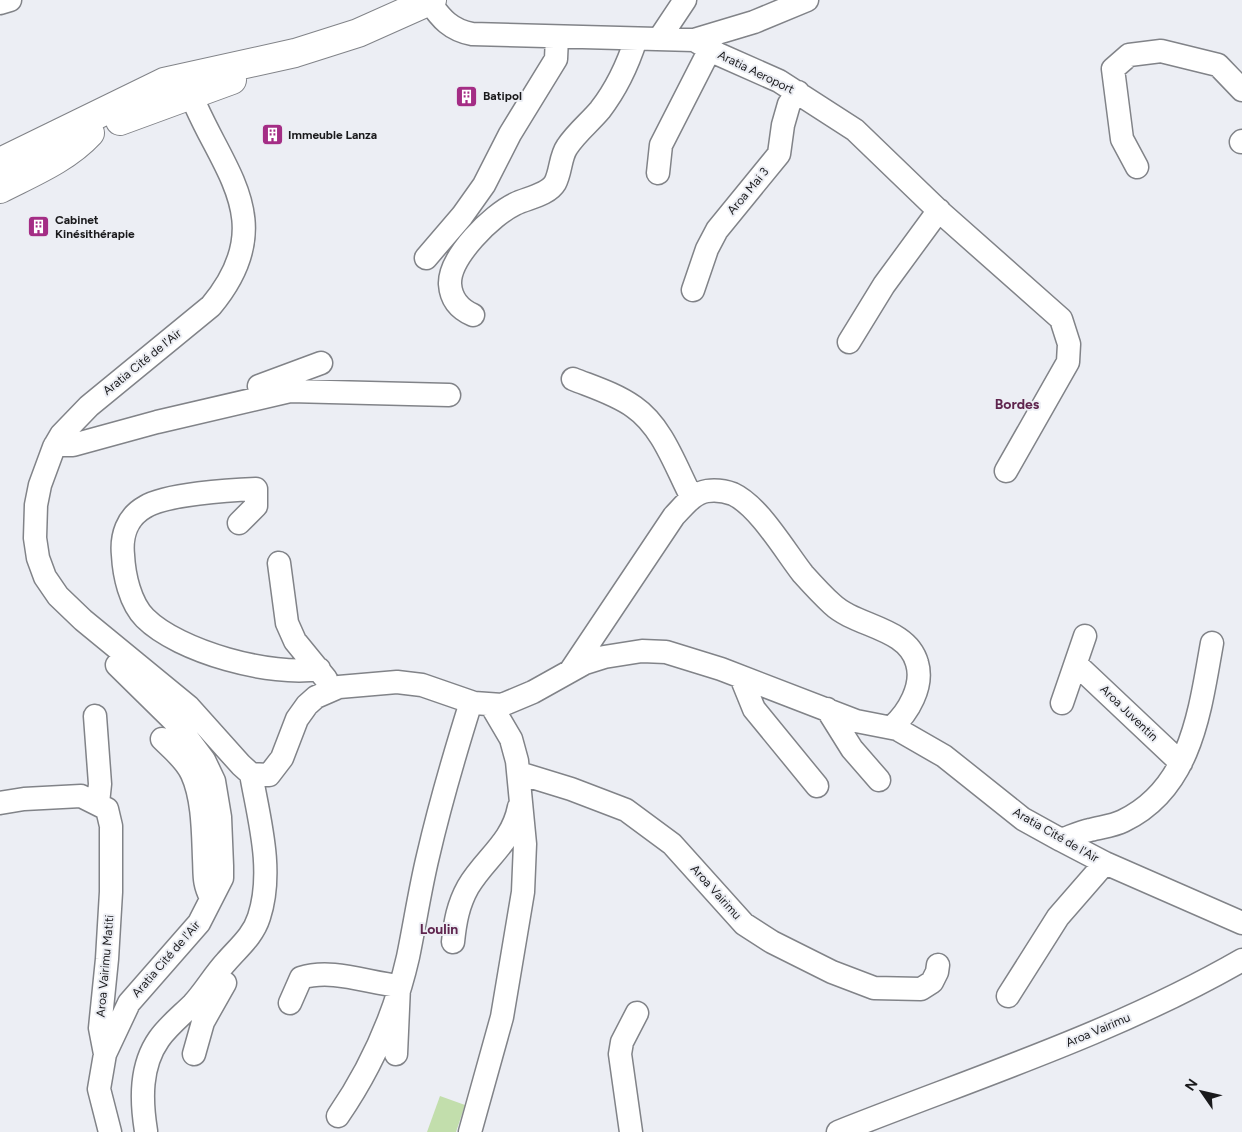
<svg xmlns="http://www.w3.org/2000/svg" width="1242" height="1132" font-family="Figtree,sans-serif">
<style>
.green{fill:#c2deac}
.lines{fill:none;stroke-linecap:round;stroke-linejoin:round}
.minor-casing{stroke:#818388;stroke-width:25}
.major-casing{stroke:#818388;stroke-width:30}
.minor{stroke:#fff;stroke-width:22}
.major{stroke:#fff;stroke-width:28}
.labels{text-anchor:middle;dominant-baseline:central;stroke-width:4;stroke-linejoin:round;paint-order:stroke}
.street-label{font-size:12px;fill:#1a1a1c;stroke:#eceef4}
.poi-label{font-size:12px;font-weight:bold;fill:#1a1a1c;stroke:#eceef4;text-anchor:start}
.neighbourhood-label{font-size:14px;font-weight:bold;fill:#5f254e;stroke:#eceef4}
</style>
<rect width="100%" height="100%" fill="#eceef4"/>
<path class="green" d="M440 1096 465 1105 456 1132H427Z"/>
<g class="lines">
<defs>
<path id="minor" d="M429 1C441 19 451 30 472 34L694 40 718 54 779 81 855 130 938 210 1061 319 1069 344 1068 362 1006 471
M0 3 10 0
M659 39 685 0
M694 40 754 22 807 0
M185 79C213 164 286 216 211 306L89 406 61 435 54 447 40 485 36 505 35 538 38 558 45 577 58 596 83 620 189 707 241 765 251 774 269 775 282 758 297 719 307 705 316 697 339 687 397 682 422 685 474 703 502 705 533 692 585 663 604 657 642 651 666 652 721 669 856 721 897 729 944 756 1023 819 1061 840 1105 863 1242 923
M1241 142 1242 141
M1137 167 1122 139 1113 69 1129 55 1161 51 1218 65 1242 90
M658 173 661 145 710 49
M426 258 462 216 484 185 510 134 556 59 557 37
M693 290 707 249 717 230 779 154 783 125 789 104 798 92
M473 315C459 309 451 299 450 284 449 257 492 215 515 204 527 198 548 195 555 183 561 172 560 157 567 147 576 133 590 122 600 110 617 88 628 64 636 39
M849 342 884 285 939 210
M573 379C593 387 616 394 634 407 663 427 676 468 692 498
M259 386 321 363
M55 445H73L157 422 290 391 449 395
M239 523 256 506V489C230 490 166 494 145 507 127 517 121 536 123 555 124 575 130 603 145 618 179 652 272 677 319 669
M279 563 287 623 295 641 326 679
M1076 664 1181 763
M571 670 674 516C683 507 693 493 707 491 715 490 725 491 733 494 759 506 785 551 803 574 812 584 822 595 832 604 856 627 907 627 917 663 924 686 908 713 892 727
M741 677 754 709 817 786
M1062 703 1085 636
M827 709 852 749 879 780
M95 716 100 784 98 803
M162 739C173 750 186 760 192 774 203 798 203 832 204 858 205 875 203 882 211 898
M519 773 571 789 626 810 672 844 744 924 772 942 832 972 874 988 921 989 932 982 937 972 938 965
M0 803 24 799 81 796 107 809 111 826V892L107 959 100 1028 105 1054 99 1089 110 1132
M1061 840C1070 837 1080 832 1090 830 1101 827 1113 826 1123 821 1192 788 1200 709 1212 643
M453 942C455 922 458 905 468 887 485 858 512 843 519 807
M1008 996 1058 917 1105 863
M290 1003 301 978C332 968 368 983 399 986L396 1054
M105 1054 129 1003 199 923 222 878V866L220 817 214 781 204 760 177 724 117 665
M194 1054 203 1022 225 983
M338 1116C371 1068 395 1014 408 957 415 923 420 889 428 856 440 804 455 753 471 702
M146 1131C141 1100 140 1066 159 1039 168 1026 182 1015 193 1004 205 991 214 975 226 962 239 947 253 936 259 917 274 871 259 819 251 774
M470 1132 502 1017 523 892 525 844 517 761 511 739 491 705
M631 1132 620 1054 622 1042 637 1013
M838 1132C974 1078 1115 1033 1242 960"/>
<path id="major" d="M120 121 232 80
M0 162 164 82 295 53 358 33 432 0
M0 189C31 173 66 159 90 133"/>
</defs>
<use href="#minor" class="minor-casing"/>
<use href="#major" class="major-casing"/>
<use href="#minor" class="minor"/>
<use href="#major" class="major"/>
</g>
<defs>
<symbol id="building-square" viewBox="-11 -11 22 22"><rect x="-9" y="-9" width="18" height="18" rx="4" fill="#a42d85" stroke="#eceef4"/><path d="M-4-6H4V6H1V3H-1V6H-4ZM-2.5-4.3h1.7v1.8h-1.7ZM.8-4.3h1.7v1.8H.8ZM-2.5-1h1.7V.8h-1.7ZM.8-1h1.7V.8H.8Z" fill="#fff"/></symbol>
</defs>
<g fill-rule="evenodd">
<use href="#building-square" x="454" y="84" width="25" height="25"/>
<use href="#building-square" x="260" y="122" width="25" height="25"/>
<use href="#building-square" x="26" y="214" width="25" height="25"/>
</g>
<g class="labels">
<g class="street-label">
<text transform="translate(756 72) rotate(26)">Aratia Aeroport</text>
<text transform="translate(748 191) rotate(-50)">Aroa Mai 3</text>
<text transform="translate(142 362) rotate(-39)">Aratia Cité de l'Air</text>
<text transform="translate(1129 713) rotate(44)">Aroa Juventin</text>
<text transform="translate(1056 835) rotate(30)">Aratia Cité de l'Air</text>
<text transform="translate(716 892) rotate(48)">Aroa Vairimu</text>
<text transform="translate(166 959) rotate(-49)">Aratia Cité de l'Air</text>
<text transform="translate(105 966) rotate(-85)">Aroa Vairimu Matiti</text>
<text transform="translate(1098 1030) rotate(-23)">Aroa Vairimu</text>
</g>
<g class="poi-label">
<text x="483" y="96">Batipol</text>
<text x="288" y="135">Immeuble Lanza</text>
<text x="55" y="220">Cabinet<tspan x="55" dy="14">Kinésithérapie</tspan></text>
</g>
<g class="neighbourhood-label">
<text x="1017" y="404">Bordes</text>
<text x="439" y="929">Loulin</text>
</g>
</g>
<g transform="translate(1202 1092) rotate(304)" stroke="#eceef4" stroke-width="4" paint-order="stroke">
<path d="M0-4L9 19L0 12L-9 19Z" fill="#1a1a1c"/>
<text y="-8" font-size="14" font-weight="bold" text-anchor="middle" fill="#1a1a1c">N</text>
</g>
</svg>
